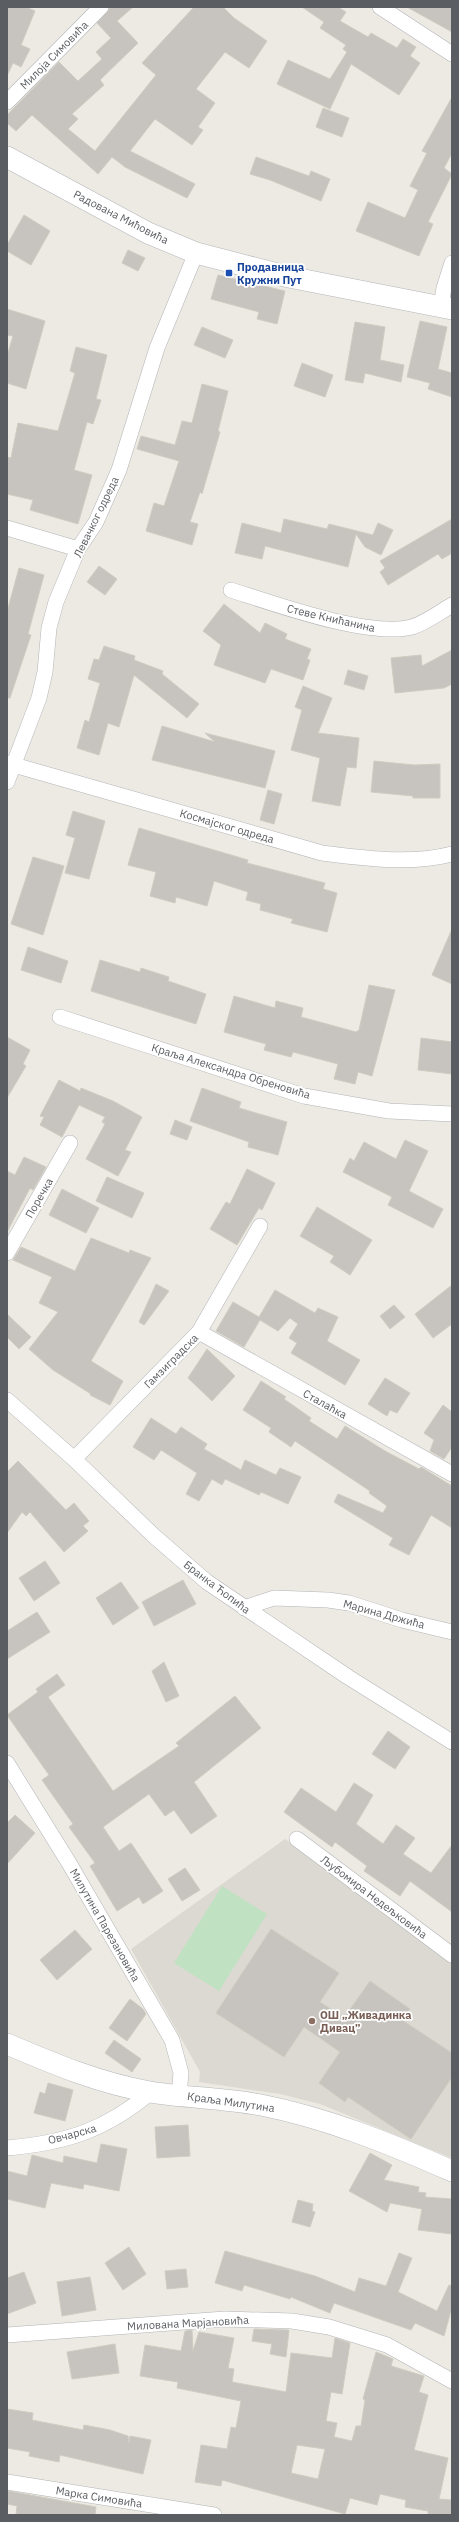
<svg xmlns="http://www.w3.org/2000/svg" width="459" height="2522" font-family="'IBM Plex Sans',sans-serif">
<style>
.education{fill:#dbd9d1}
.green{fill:#c1e1c3}
.building{fill:#c7c4bf;stroke:#cfccc1;fill-rule:evenodd}
.lines{fill:none;stroke-linecap:round;stroke-linejoin:round}
.street-casing{stroke:#b3b4b8;stroke-width:16}
.secondary-casing{stroke:#b4b6bb;stroke-width:22}
.street{stroke:#fff;stroke-width:15}
.secondary{stroke:#fff;stroke-width:21}
.transit-dot{fill:#1a4fb4;stroke:#fff;stroke-width:1.5}
.education-dot{fill:#8d6e63;stroke:#fff;stroke-width:1.5}
.labels{text-anchor:middle;dominant-baseline:central;stroke-width:3.5;stroke-linejoin:round;paint-order:stroke}
.street-label{font-size:11px;fill:#5a5d61;stroke:#fff}
.transit-label{font-size:11px;font-weight:bold;fill:#164399;stroke:#fff;text-anchor:start}
.education-label{font-size:11px;font-weight:bold;fill:#785e54;stroke:#fff;text-anchor:start}
</style>
<rect width="100%" height="100%" fill="#eceae2"/>
<path class="education" d="M285 1839 452 1962V2158L320 2104 280 2094 199 2082 200 2072 195 2063 131 1949Z"/>
<path class="green" d="M222 1886 267 1914 219 1991 174 1963Z"/>
<path class="building" d="M7 7H26L35 11 21 45 30 49 21 67 13 63 7 76Z
M111 7H133L117 21 138 43 100 80 104 85 72 114 78 119 68 129 95 151 156 75 142 63 194 7H223L234 18 267 41 249 68 225 52 196 89 215 103 198 127 203 130 192 145 155 119 130 151 195 184 187 198 125 167 112 157 98 174 32 115 16 131 7 123V115L59 62 78 81 102 59 96 52 111 38 97 23Z
M302 7H338L346 12 340 21 368 37 371 33 397 48 403 39 416 47 410 56 420 63 399 95 351 64 330 109 277 84 288 60 330 79 347 52 343 49 346 45 320 28 324 22Z
M407 7H452V32Z
M452 97V153L444 168 452 174 428 222 433 224 419 256 356 231 368 202 405 218 418 190 410 186 427 153 422 151Z
M323 108 349 118 342 137 316 127Z
M256 157 309 176 311 171 330 179 321 201 270 180 250 174Z
M24 215 50 231 31 265 7 251V245Z
M128 250 145 258 138 271 122 263Z
M218 275 285 291 277 324 257 319 259 312 211 299Z
M7 309 45 321 26 389 7 383V356L13 336 7 335Z
M420 321 447 327 438 369 452 373V397L428 389 430 383 407 377Z
M355 322 385 327 380 360 404 365 401 382 365 373 363 383 345 380Z
M202 327 233 340 225 358 194 345Z
M76 347 107 355 96 399 101 400 93 424 87 422 74 470 92 475 78 524 30 510 33 500 7 494V457L11 458 18 423 58 431 75 373 70 371Z
M302 363 333 375 325 397 294 386Z
M202 384 228 391 218 431 220 432 202 494 200 492 190 522 198 524 192 545 146 531 154 503 164 506 179 461 137 449 141 436 175 445 182 421 192 423Z
M284 519 327 529 329 524 373 535 378 523 393 530 381 555 365 547 356 534 348 567 265 546 262 559 235 553 242 523 281 533Z
M452 519V553L442 559 438 554 388 585 380 572 385 568 380 561Z
M99 566 117 579 105 595 87 582Z
M19 568 44 575 28 634 31 635 10 698H7V612Z
M224 604 260 633 265 623 287 634 285 639 311 649 307 659 310 660 303 680 271 669 265 683 214 665 221 645 203 631Z
M104 646 135 656 134 660 163 671 162 674 199 704 187 718 134 675 119 727 108 723 99 755 77 748 85 720 89 722 100 683 88 679 94 659 99 660Z
M452 650V684L444 688 395 693 391 658 421 655 422 666Z
M348 670 368 676 364 690 344 684Z
M303 686 332 698 318 733 359 738 356 768 347 767 340 806 312 801 320 758 291 750 302 710 295 707Z
M162 726 215 742 205 733 275 751 265 788 152 760Z
M374 761 414 765 440 764V798H413V796L371 792Z
M268 790 282 794 274 824 260 820Z
M73 811 105 821 89 879 65 873 75 838 66 835Z
M139 828 248 860 247 863 325 883 323 889 337 893 327 932 291 923 293 919 260 910 261 904 246 900 248 892 214 881 207 906 176 897 175 903 150 896 156 872 128 865Z
M33 857 64 866 43 935 11 924Z
M452 929V984L432 975Z
M28 947 68 961 61 983 21 970Z
M100 960 140 972 141 968 169 977 168 981 206 994 196 1024 91 991Z
M369 985 395 990 372 1076 358 1072 355 1084 334 1079 338 1064 293 1052 291 1057 264 1050 266 1044 224 1032 234 996 275 1008 276 1001 303 1008 301 1017 356 1032 359 1030Z
M7 1037 30 1050 23 1064 26 1066 7 1098Z
M421 1038 452 1042V1074L418 1070Z
M59 1080 80 1091 81 1088 113 1101 142 1117 125 1150 131 1152 118 1176 86 1159 105 1124 102 1122 105 1117 79 1105 62 1137 40 1125 44 1117 40 1116Z
M202 1088 241 1102 239 1108 287 1122 278 1155 248 1147 249 1142 190 1121Z
M175 1120 192 1127 187 1140 170 1134Z
M405 1140 428 1151 409 1191 443 1209 433 1228 388 1205 392 1197 343 1172 350 1158 354 1161 364 1142 396 1159Z
M24 1157 46 1167 33 1190 30 1188 7 1232V1171L15 1175Z
M247 1169 275 1183 262 1210 259 1208 237 1245 210 1229 226 1202 230 1204Z
M107 1177 144 1193 132 1218 96 1201Z
M62 1189 99 1208 86 1233 49 1215Z
M317 1207 372 1240 350 1275 330 1262 334 1256 300 1236Z
M91 1238 129 1253 130 1250 151 1258 91 1361 123 1381 110 1405 90 1395 91 1394 53 1370 29 1349 58 1312 39 1303 52 1277 13 1260 21 1247 75 1271Z
M156 1284 169 1291 144 1325 139 1322Z
M452 1285V1324L433 1338 415 1314Z
M275 1290 315 1313 318 1308 338 1317 327 1341 360 1360 345 1385 291 1353 297 1343 289 1338 298 1324 290 1318 278 1331 260 1320 244 1347 216 1331 233 1302 259 1317Z
M394 1305 405 1317 390 1329 380 1316Z
M7 1314 31 1337 19 1349 7 1337Z
M207 1349 235 1376 212 1401 188 1378Z
M385 1378 410 1393 397 1413 390 1410 387 1416 368 1404Z
M261 1381 286 1397 284 1399 311 1418 309 1421 337 1439 345 1426 385 1451 419 1469 421 1467 452 1486V1528L431 1515 409 1555 389 1545 393 1538 334 1502 338 1494 383 1513 387 1506 369 1493 370 1491 295 1441 291 1447 269 1432 271 1428 243 1410Z
M443 1405 452 1412V1447L444 1459 430 1451 434 1440 424 1433Z
M151 1418 176 1434 181 1427 207 1444 204 1449 241 1470 245 1460 276 1475 280 1468 301 1477 288 1504 261 1492 259 1495 225 1479 222 1485 212 1479 199 1501 186 1494 197 1473 161 1450 154 1460 133 1447Z
M18 1461 66 1510 74 1503 89 1521 83 1526 88 1531 64 1552 30 1512 26 1516 22 1512 7 1533V1472Z
M45 1561 60 1583 34 1601 19 1578Z
M183 1580 196 1604 154 1626 142 1602Z
M121 1582 139 1608 113 1625 96 1598Z
M37 1612 50 1632 7 1659V1631Z
M164 1662 179 1696 166 1702 152 1671Z
M57 1674 65 1685 48 1697 113 1791 179 1746 176 1743 235 1696 261 1728 194 1782 217 1816 191 1834 174 1810 165 1816 149 1794 103 1827 119 1851 131 1843 163 1891 143 1904 139 1897 117 1911 90 1866 95 1863 69 1827 73 1824 42 1780 49 1775 7 1715 38 1692 36 1689Z
M388 1731 410 1747 395 1769 372 1754Z
M354 1783 373 1795 356 1824 383 1844 396 1825 415 1838 403 1854 431 1873 452 1845V1912L410 1881 400 1896 364 1871 367 1866 335 1842 332 1847 284 1812 301 1788 336 1812Z
M15 1815 35 1833 7 1864V1823Z
M185 1868 200 1890 182 1901 168 1879Z
M271 1929 339 1973 320 2002 344 2018 370 1981 410 2009 402 2020 452 2053V2077L411 2139 348 2097 345 2102 319 2083 340 2052 304 2027 284 2057 216 2013Z
M75 1930 92 1949 57 1980 40 1960Z
M130 1999 143 2009 146 2014 127 2041 109 2028Z
M114 2040 141 2059 132 2072 105 2053Z
M48 2083 73 2090 65 2121 34 2113 40 2092 45 2094Z
M188 2125 190 2156 157 2158 155 2127Z
M101 2144 127 2149 119 2191 84 2184 83 2189 51 2183 45 2208 7 2199V2171L27 2176 32 2155 63 2163 64 2156 97 2163Z
M370 2153 392 2165 384 2180 419 2187 418 2192 426 2193 425 2197 452 2199V2234L418 2230 422 2209 390 2203 387 2212 349 2191Z
M298 2200 313 2204 312 2211 315 2212 310 2227 292 2222Z
M129 2247 146 2274 123 2290 105 2263Z
M225 2251 315 2276 355 2292 359 2278 386 2286 399 2253 412 2258 398 2292 437 2311 449 2285 452 2286V2307L444 2336 415 2323 411 2330 334 2303 330 2313 291 2297 290 2299 244 2285 242 2291 215 2283Z
M186 2269 188 2287 167 2289 165 2271Z
M24 2272 36 2303 7 2314V2278Z
M90 2277 96 2310 62 2316 57 2282Z
M254 2329 289 2330 286 2357 270 2354 272 2344 252 2341Z
M192 2330 193 2351 199 2332 234 2338 228 2368 234 2369 232 2382 286 2392 291 2353 332 2358 335 2338 350 2343 342 2394 331 2392 326 2421 337 2423 334 2437 352 2441 356 2426H361L365 2400 363 2399 376 2352 393 2359 391 2366 424 2376 419 2392 428 2395 414 2450 448 2458 439 2499 452 2500V2515L428 2514V2511L405 2507 406 2500 380 2494 377 2505 350 2498 345 2514 222 2480 221 2486 195 2482 201 2445 227 2449 231 2427 236 2428 241 2401 177 2388 178 2382 140 2376 145 2345 181 2351 185 2331ZM297 2445 325 2449 318 2479 291 2473Z
M115 2344 119 2373 72 2379 67 2352Z
M7 2409 33 2413 32 2420 83 2430 84 2425 110 2430 128 2436 129 2443 130 2436 151 2440 143 2474 60 2455 59 2462 29 2456 30 2452 7 2448Z
M8 2491 96 2507 95 2515H16L17 2506 7 2504Z"/>
<g class="lines">
<defs>
<path id="street" d="M380 7 452 54
M7 102 101 7
M441 306 444 288 452 263
M7 528 78 549
M231 590C275 604 369 638 412 627 425 623 440 612 452 605
M7 763 322 853C364 858 410 865 452 854
M7 782 39 698 45 672 49 628 56 602 78 549 96 522 119 470 157 348 196 253
M60 1017 304 1096 389 1111 452 1114
M7 1253 70 1143
M199 1332 452 1474
M7 1400 74 1459 154 1536 207 1582 348 1677 452 1742
M74 1459 199 1332 260 1226
M244 1608 274 1598 328 1600 349 1603 402 1620 452 1632
M7 1763 69 1863 172 2040 181 2073 179 2095
M297 1839 452 1955
M7 2148C66 2143 106 2130 151 2092
M7 2335 225 2319 292 2321 329 2327 387 2345 452 2381
M7 2482 214 2515"/>
<path id="secondary" d="M7 157 148 233 196 253 289 277 452 309
M7 2044C54 2064 99 2083 150 2092 187 2098 224 2098 261 2105 327 2118 391 2144 452 2171"/>
</defs>
<use href="#street" class="street-casing"/>
<use href="#secondary" class="secondary-casing"/>
<use href="#street" class="street"/>
<use href="#secondary" class="secondary"/>
</g>
<rect class="transit-dot" x="225" y="269" width="8" height="8" rx="2"/>
<circle class="education-dot" cx="312" cy="2021" r="4"/>
<g class="labels">
<g class="street-label">
<text transform="translate(54 55) rotate(-45)">Милоја Симовића</text>
<text transform="translate(121 217) rotate(27)">Радована Мићовића</text>
<text transform="translate(96 517) rotate(-64)">Левачког одреда</text>
<text transform="translate(331 618) rotate(13)">Стеве Книћанина</text>
<text transform="translate(227 826) rotate(16)">Космајског одреда</text>
<text transform="translate(231 1071) rotate(17)">Краља Александра Обреновића</text>
<text transform="translate(39 1198) rotate(-60)">Поречка</text>
<text transform="translate(171 1361) rotate(-45)">Гамзиградска</text>
<text transform="translate(325 1404) rotate(29)">Сталаћка</text>
<text transform="translate(217 1587) rotate(37)">Бранка Ћопића</text>
<text transform="translate(384 1614) rotate(15)">Марина Држића</text>
<text transform="translate(374 1897) rotate(37)">Љубомира Недељковића</text>
<text transform="translate(105 1925) rotate(60)">Милутина Парезановића</text>
<text transform="translate(231 2102) rotate(8)">Краља Милутина</text>
<text transform="translate(72 2134) rotate(-15)">Овчарска</text>
<text transform="translate(188 2323) rotate(-3)">Милована Марјановића</text>
<text transform="translate(99 2497) rotate(9)">Марка Симовића</text>
</g>
<g class="transit-label">
<text x="237" y="267">Продавница<tspan x="237" dy="13">Кружни Пут</tspan></text>
</g>
<g class="education-label">
<text x="320" y="2015">ОШ „Живадинка<tspan x="320" dy="13">Дивац”</tspan></text>
</g>
</g>
<rect width="459" height="2522" fill="none" stroke="#5a5d61" stroke-width="16"/>
</svg>
